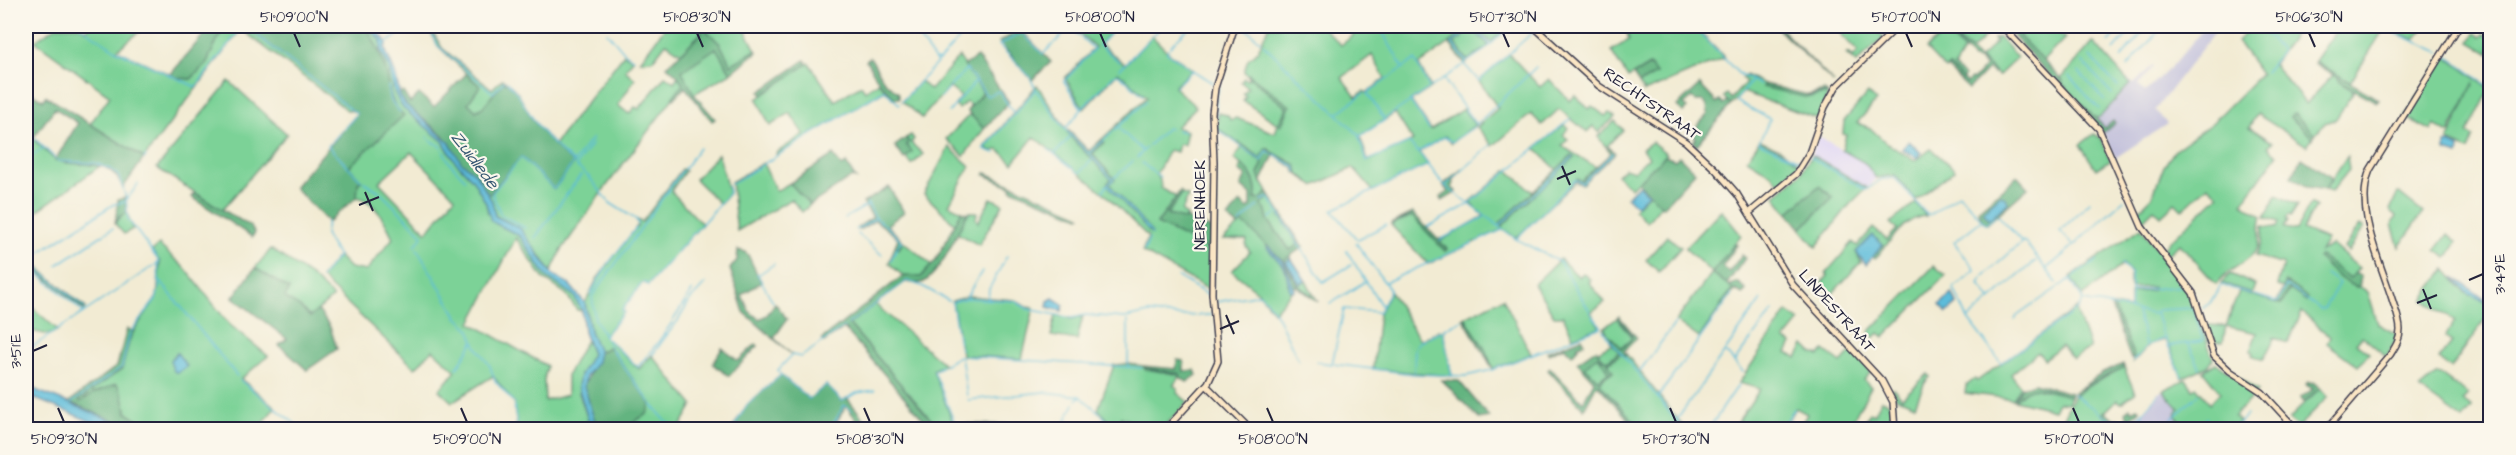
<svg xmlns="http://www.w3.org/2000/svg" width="2516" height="455" font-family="'Architects Daughter',sans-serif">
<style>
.built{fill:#dfd5f5}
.industrial{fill:#c3c1db}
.green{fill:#7bd297;stroke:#4e7a69;stroke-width:1.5;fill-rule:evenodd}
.forest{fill:#64b480;stroke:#436b5e;stroke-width:1.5;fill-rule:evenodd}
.water{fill:#5bbcda;stroke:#3e6f8a;stroke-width:1.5}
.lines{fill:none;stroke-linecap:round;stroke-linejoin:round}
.stream{stroke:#5bbcda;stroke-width:1.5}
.secondary-casing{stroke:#414052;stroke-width:8}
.secondary{stroke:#fbe6c4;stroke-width:5}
.ticks{fill:none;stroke:#22223b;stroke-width:2}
.labels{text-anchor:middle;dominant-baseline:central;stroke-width:4.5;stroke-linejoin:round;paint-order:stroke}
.street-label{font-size:16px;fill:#22223b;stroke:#fbf7ec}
.water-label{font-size:18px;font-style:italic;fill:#365873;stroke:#fbf7ec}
.neatline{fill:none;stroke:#22223b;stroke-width:2}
.ticks-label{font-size:15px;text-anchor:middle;fill:#22223b}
</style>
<rect width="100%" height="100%" fill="#fbf7ec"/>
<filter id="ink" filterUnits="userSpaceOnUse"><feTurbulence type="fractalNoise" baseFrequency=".0167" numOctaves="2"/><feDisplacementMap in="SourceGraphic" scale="12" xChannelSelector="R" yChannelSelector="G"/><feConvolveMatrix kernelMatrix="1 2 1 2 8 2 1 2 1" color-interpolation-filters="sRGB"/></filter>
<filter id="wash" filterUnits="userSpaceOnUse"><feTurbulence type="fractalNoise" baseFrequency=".008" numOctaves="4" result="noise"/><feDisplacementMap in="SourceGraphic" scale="24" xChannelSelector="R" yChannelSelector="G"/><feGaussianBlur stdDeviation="1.35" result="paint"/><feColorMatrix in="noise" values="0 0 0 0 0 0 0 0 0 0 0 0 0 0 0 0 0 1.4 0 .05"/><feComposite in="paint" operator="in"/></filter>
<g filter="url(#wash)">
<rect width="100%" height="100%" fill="#f2ebd3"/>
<path class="built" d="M1818 136 1865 163 1876 178 1867 188 1812 155Z"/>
<path class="industrial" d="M2206 26H2219L2155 110 2167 124 2115 158 2104 133 2114 123 2111 122 2106 128 2095 119 2101 116 2130 84 2127 79 2134 84 2153 65 2154 66 2138 85 2145 92 2172 66Z
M2163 390 2180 408 2175 415 2188 429 2125 430 2139 418 2158 395 2157 394Z"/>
<path class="green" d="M57 26H80L85 30 91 26H146L117 50 178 78 191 79 206 64 224 26H245L354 111 347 110 241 29 144 158 90 124 110 96 35 41Z
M364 26H367L381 40V51L389 67 394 91 403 108 443 141 455 161 473 180 486 203 488 213 496 224 520 236 542 270 574 296 582 311 577 310 566 294 543 278 516 238 471 323 547 366 544 380 545 401 567 395V375L586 340 592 354 580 375 579 393 591 429H517L514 403 493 376 452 402 439 390 456 371 433 350 415 368 321 278 338 256 350 268 366 271 393 238C386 223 375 200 357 197L358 182 361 181 348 167 403 115C386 98 392 88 385 68 379 52 375 39 364 26ZM411 152 455 197 427 232 379 182Z
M427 26H429L442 48 492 89 502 79 504 81 483 107 476 111 468 103 480 86 438 46Z
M666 26H696L702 32 681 53 666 43 653 60 640 61Z
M702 26H743L756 50 731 65 720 44Z
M1082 26H1116L1100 44 1125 64 1152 36 1168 52 1192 69 1174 87 1196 107 1176 127 1187 131 1184 145 1179 144 1177 152 1169 150 1156 175 1160 180 1161 188 1176 197 1157 224 1211 250 1208 289 1142 252 1148 237 1104 193 1034 137 1013 163 999 150 991 151 985 147 1037 85 1074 141 1112 179 1107 184 1151 234 1109 184 1114 179 1092 154 1104 143 1101 140 1147 97 1118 72 1084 109 1065 78 1095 47 1077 31Z
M1269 26H1321L1341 45 1354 35 1345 26H1502L1506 29 1491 42 1473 27 1472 29 1489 45C1485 51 1473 54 1468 61L1454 43 1464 36 1450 43 1419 65 1431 88 1411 101 1431 130 1463 109 1475 125 1451 143 1445 136 1419 152 1428 165 1373 191 1353 168 1314 186 1298 173 1296 165 1266 148 1261 159 1217 128 1218 113 1227 115 1231 120 1236 118 1275 133 1278 124 1243 101 1246 96 1243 94 1248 88 1241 82 1244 78 1247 80 1250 77 1285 105 1287 110 1278 124 1281 126 1290 106 1244 72 1248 59 1257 52ZM1372 55 1385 79 1366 93 1364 91 1356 97 1342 78ZM1395 113 1413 141 1368 161 1360 136Z
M1625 26H1693L1725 58 1644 92 1639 84 1656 74 1649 65 1628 78 1611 51 1629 40Z
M1833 26H1872L1884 37 1856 63 1846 54 1848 53 1853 58 1858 52Z
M1936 26 1948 34 1940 26H1975L1986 36 1972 50Z
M2028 26H2049L2065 38 2043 61 2019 36Z
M2253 26 2260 32 2263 28 2260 26H2300L2273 64 2306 104 2333 75 2340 79 2339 82 2354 91 2336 119 2325 123 2315 134 2294 114 2290 117 2313 138 2307 146 2257 114 2249 127 2272 142 2268 147 2277 155 2242 203 2262 216C2258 227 2262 239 2257 249 2250 262 2227 269 2216 284L2180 244 2166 255 2162 249 2219 195 2208 185 2182 210 2175 203 2161 216 2154 209 2142 221 2138 211 2152 197 2164 166 2175 150 2212 123 2261 74 2237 41Z
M2339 26H2375L2384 29 2350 83 2315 61Z
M2402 26H2424L2415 40 2399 33Z
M1944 33 1964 50 1954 67 1964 76 1963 79 1949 66 1945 69 1926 49Z
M2475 33 2481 37 2484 34 2490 38V54L2470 42Z
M1999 37 2017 58 1998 76 1980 58 1996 42 1994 39Z
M2093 42 2130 84 2101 116 2095 119 2061 82V79Z
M716 47 731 73 694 94 681 71Z
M624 54 633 60 625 70 635 79 618 105 629 114 635 107 639 109 665 76 674 82 678 76 683 85 602 192 561 251 551 272 540 255 508 222 495 216 492 201 488 196 521 157 554 189 573 163 553 146Z
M1509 54 1540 87 1549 79 1570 101 1575 95 1589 109 1592 106 1605 116 1609 113 1615 117 1599 132 1593 126 1587 132 1559 109 1542 125 1531 114 1493 146 1477 127 1498 108 1479 81Z
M2444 55 2490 89 2468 133 2474 137 2469 150 2448 141 2474 82 2449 133 2434 125 2432 131 2405 117Z
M959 57 983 92 971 106 966 102 959 109 955 105 961 97 949 87 922 118 902 101 920 81 930 90Z
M809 63 835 101 861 85 865 91 879 82 885 90 777 155 776 153 804 134 790 113 770 126 757 99Z
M1745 75 1764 84 1763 87 1810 97 1828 94 1818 119 1743 92 1731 105 1724 97 1727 94 1731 99 1746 82 1742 78Z
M229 81 287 134 222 210 157 168Z
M1868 93 1876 101 1857 123 1870 128 1885 142 1915 161 1931 149 1955 170 1916 200 1895 175 1876 178 1865 163 1842 150 1846 135 1843 134 1844 121Z
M970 114 984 129 964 156 946 139Z
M1615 121 1623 130 1606 147 1598 137Z
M1564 125 1568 128 1563 135 1568 139 1562 146 1596 167 1581 181 1577 180 1516 238 1503 229 1428 264 1391 225 1412 216 1445 251 1447 249 1438 240 1440 238 1442 240 1484 216 1470 202 1508 170 1533 192 1500 223 1574 158 1571 156 1557 170 1535 148Z
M26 132 55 160 100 166 26 219V209L31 205 26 199Z
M2094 134 2101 138 2110 160 2096 169 2080 145Z
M911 135 914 139 911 143 923 154 912 165 906 157 912 152 906 144 909 142 906 138Z
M1760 140 1781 150 1799 164 1780 184 1771 174 1747 159Z
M1652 142 1667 154 1631 188 1617 175 1625 168 1634 171 1649 157 1642 149Z
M949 147 970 166 949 205 962 211 955 224 924 194Z
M1242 147 1263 163 1258 175 1268 192 1260 200 1255 198C1260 180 1247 169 1234 159Z
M718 154 729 193 720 204 695 179Z
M1812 155 1867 188 1851 203 1816 247 1801 229 1833 198 1819 186 1788 213 1775 196 1800 174Z
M2347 156 2349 170 2331 192 2325 190Z
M763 163 776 191 790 183 810 205 802 212 791 199 737 231 731 182Z
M682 169 685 171 671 191 702 224 648 285 643 282 622 310 624 312 604 336 639 369 652 355 693 405 679 429H622L647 414 608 347 599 352 590 331 585 303 597 279 638 225 637 220 642 222Z
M1650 193 1661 205 1647 222 1634 209Z
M2398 193 2423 213 2399 247 2392 224 2397 216 2390 210Z
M1182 194 1188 196 1182 212 1187 215 1185 221 1167 214Z
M2277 195 2298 205 2291 216 2289 215 2286 218 2288 220 2284 228 2296 230 2311 203 2316 207 2302 230 2327 240 2320 251 2332 245 2359 268 2350 279 2320 256 2319 258 2356 287 2359 286 2368 292 2378 324 2398 335 2387 357 2362 336 2356 343 2369 353 2358 366 2327 343 2330 337 2302 312 2288 343 2273 337V341L2263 360 2252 355 2253 352 2250 351 2257 333 2226 326 2223 342 2209 341 2205 325 2226 326 2239 291 2281 304 2290 289 2307 300V298L2286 283 2283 288 2277 286 2283 265 2256 256 2262 242 2263 226 2277 228 2279 222 2265 217Z
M1270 196 1301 244 1279 215 1299 245 1290 250 1268 220 1266 211 1261 205Z
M991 198 1003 204 979 245 957 233 969 212H977L976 219 978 222Z
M1916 203 1926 216C1906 216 1888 244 1875 259L1873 257 1883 245 1872 236 1856 252 1861 262 1832 294 1821 283 1828 276 1826 273 1853 242 1857 246 1873 228 1887 240 1897 229 1890 223Z
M1721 210 1741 235 1712 273 1733 289 1699 338 1676 321 1712 273 1685 248Z
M124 213H127L133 229 124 234 115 224Z
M1243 222 1281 259 1291 277 1288 284 1292 291 1274 312 1258 292 1232 271 1250 252 1246 246 1247 240H1223Z
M2360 225 2364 228 2348 252 2344 248Z
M2141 228 2188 289 2213 359 2208 366 2182 378 2169 345 2164 340 2150 344 2133 362 2132 358 2134 357 2113 306 2130 309V293L2153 290V287L2130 288V273L2123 264 2083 296 2070 277Z
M2448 234 2457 242 2447 258 2436 250Z
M1667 236 1681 247 1659 272 1646 260Z
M904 242 932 265 921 277H904L889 263 895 246 898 249Z
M159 245 186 269 229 324 268 356 241 379 275 407 259 429 152 430 127 413 122 393 115 384 80 402 78 400 122 369 131 335 157 297 160 262 152 251Z
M271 249 312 277 333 297 310 317 300 307 284 298 289 289 255 268Z
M1290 256 1291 258 1286 262 1300 284 1306 281 1313 293 1311 295 1298 285 1283 260Z
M1560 259 1579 277 1583 273 1591 280 1589 282 1605 302 1591 312 1600 327 1573 337 1563 316H1554L1534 284Z
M1934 266 1946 275 1884 337 1879 333 1874 338 1869 332Z
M2445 269 2466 293 2490 302V312L2451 368 2439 359 2452 342 2445 336 2455 321 2423 300Z
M2230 274 2255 285 2252 293 2221 283Z
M1390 291 1420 340 1443 329 1452 376 1373 369 1379 313Z
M968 296 1015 300 1026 307 1034 308 1022 359 962 355 952 301Z
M1503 298 1531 354 1493 369 1488 356 1465 317Z
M26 302 58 330 49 335 26 330Z
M875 304 944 364 933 370 954 425 939 429 849 324Z
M2077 308V313L2090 348 2073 359 2061 346 2044 359 2038 352 2011 374 2021 387 2013 399 1965 393 1966 386 1975 379 1977 381Z
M1787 312 1800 321 1785 339 1792 344 1787 353 1797 358 1804 345 1812 353 1820 356 1824 350 1841 363 1852 351 1871 372 1864 380 1871 387 1848 429H1818L1803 422 1807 414 1796 408 1782 429 1732 430 1760 389 1739 383Z
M1056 315 1072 319 1083 316 1077 340 1051 336Z
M1617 318 1632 338 1621 348 1611 339 1604 328Z
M1611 344 1620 351 1607 361 1597 352Z
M1621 353 1624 356 1626 354 1685 429H1641L1600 384 1603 378 1613 371 1608 364Z
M1598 356 1609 371 1598 380 1585 367Z
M2216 363 2258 391 2234 416 2239 422 2231 429 2188 430 2175 415 2179 408 2163 390 2186 379 2193 389 2196 387 2210 403 2220 392 2203 371Z
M1128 364 1144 366 1145 369 1181 375 1174 385 1178 389 1177 393 1188 402 1162 429H1137L1139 425 1121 417 1116 428 1098 409 1114 365Z
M2124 367 2135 393 2121 403 2117 400 2103 414 2121 427 2118 430 2058 429 2074 394Z
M2438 373 2468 395 2463 401 2472 408 2463 420 2420 389Z
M1928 374 1930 377 1924 384 1915 405 1895 397 1891 389 1893 388 1902 398Z
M2032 387 2070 396 2067 403 2058 402 2054 410 2015 400 2022 391Z
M2320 388 2328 397 2298 427 2289 419Z
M1882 400 1892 404 1893 429 1863 428 1870 412 1874 414Z"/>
<path class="forest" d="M211 26H224L206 64 191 79 178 78 170 75Z
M245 26H364C375 39 379 52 385 68 392 87 385 99 404 115L349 167 362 181 358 183 357 197 328 222 294 187 357 114Z
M696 26H702L720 44 731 65 756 50 757 52 731 73 716 48 682 71 694 94 715 119 712 121 685 87 674 99 672 98 683 84 678 76 667 66 702 33Z
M1775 26H1778L1834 83Z
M2004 26H2010L2018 33 2025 26H2028L2019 36 2063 81 2062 83 2105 128 2113 121 2115 123 2103 133Z
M1021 30 1051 62 1032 80 999 42Z
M1462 33 1464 36 1454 43 1468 61 1465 64 1449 43Z
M1954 37 1994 71 1993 73 1988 69 1969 89 1947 68 1949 66 1967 83 1971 79 1973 80 1985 67 1978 60 1973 59 1953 38Z
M870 57 884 81 899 93V98H894L879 82 866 60Z
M977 57 1009 102 984 129 967 111 983 92 964 66Z
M805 60 807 64 762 95 760 92Z
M2315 61 2379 100 2377 102 2339 82 2340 79 2314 63Z
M1650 65 1656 74 1639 84 1633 75Z
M466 74 480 86 468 103 476 111 483 107 504 81C519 89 523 104 532 118 544 135 557 150 574 163L554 189 521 157 488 196 478 176 461 162 443 135 406 105 398 93 403 92 410 103 419 94 434 107Z
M1249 74 1290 106 1281 126 1278 124 1287 108 1248 76Z
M1764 84 1808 95 1824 91 1827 93 1804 97 1763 87Z
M1700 85 1717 103 1720 100 1724 104 1728 101 1731 105 1696 146 1693 142 1696 138 1691 133 1708 114 1707 106 1703 101H1696L1692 98 1684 105 1687 108 1683 112 1677 106Z
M26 89 43 100 46 96 144 158 123 188C109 153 82 170 55 160L78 123 55 108 33 138 26 132Z
M2294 114 2315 134 2313 138 2290 117Z
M1069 131 1089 151 1101 140 1104 142 1092 154 1115 179 1109 184 1152 233 1151 234 1107 184 1111 179 1067 132Z
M906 138 909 142 906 144 912 152 904 159 895 146Z
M1239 142 1261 158 1266 148H1269L1268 150 1296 165 1298 173 1314 186 1295 172 1294 168 1274 155 1261 183 1258 174 1263 163 1238 144Z
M1609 147 1615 153 1582 184 1575 182 1577 179 1581 181 1611 153 1607 148Z
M833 155 842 167 846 163 856 179 852 177 810 205 790 183Z
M1572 155 1574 157 1502 226 1500 223Z
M1665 156 1675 160 1679 156 1695 172 1663 207 1638 182Z
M2302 158 2332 178 2325 190 2308 187 2291 177Z
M1241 164C1251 172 1259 185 1255 199L1260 200 1268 192 1270 196 1261 205 1266 211 1268 220 1290 250 1298 245 1280 214 1303 247 1284 260 1298 285 1311 295 1313 293 1318 302 1296 286 1292 291 1288 284 1291 277 1281 259 1243 223 1238 226 1228 218 1240 202 1248 209 1251 206V195L1241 186 1246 176 1239 171Z
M1462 169 1453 181 1454 183 1452 188 1457 192 1442 201 1441 197 1448 192 1443 185Z
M986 173 1081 215 1080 217 1011 189 1012 187 985 175Z
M2017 176 2028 188 1987 224 1982 220 1978 210Z
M1819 186 1833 197 1801 229 1788 213Z
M889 187 904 212 887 225 904 242 898 249 895 246 898 238 875 220 859 230 858 227 873 217 863 203Z
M1180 191 1182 193 1167 214 1185 220V218L1212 229 1211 250 1157 224Z
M195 193 250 226 255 233 252 237 192 197Z
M125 197 127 213 120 216 115 224 118 200Z
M962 211 967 213C958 232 942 271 924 282 919 285 911 282 905 282L849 324 939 429H932L844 328 824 342 822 339 900 278 906 276 921 277 935 261Z
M1413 213 1447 249 1445 251 1412 216 1390 224Z
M1735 244 1737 245 1722 267 1729 272 1742 255 1745 258 1727 284 1712 273Z
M738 250 745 252 748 255 761 282 742 295 749 311 759 319 767 315 775 303 787 319 774 338 792 355 744 312 730 269 737 260Z
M2320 256 2350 279 2355 273 2361 277 2359 287C2344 285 2329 269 2318 258Z
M26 257 86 308 84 310 26 261Z
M255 268 289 289 285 298 300 307 310 317 318 310 330 327 337 349 307 370 279 345 287 339 233 297Z
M1738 282 1746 290 1743 294 1735 290 1721 309 1719 307 1732 290 1730 285Z
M2286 282 2308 298 2306 301 2289 289 2282 304 2277 302Z
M2113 306 2134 357 2131 359 2111 307Z
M1619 316 1637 338 1624 351 1626 354 1624 356 1621 353 1608 363 1613 371 1603 378 1600 384 1641 429H1637L1597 384 1584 409 1548 370 1550 368 1583 402 1594 381 1577 362 1596 349 1602 358 1607 361 1619 351 1610 341 1612 338 1622 348 1631 340 1632 335 1617 318ZM1598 356 1609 371 1598 380 1585 367Z
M1465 317 1485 349 1493 369 1463 318Z
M127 329 134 331 128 342 122 369 79 400 80 402 94 393 117 384 122 393 127 413 152 429H134L69 402 117 366Z
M1582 338 1584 343 1578 345V348L1572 355 1564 347 1548 354 1547 352Z
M756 344 758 346 729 376 713 364 722 348 738 361Z
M610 347 651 404 647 414 622 429H597L584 386 599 352Z
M1177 360 1184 361V371L1195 370 1197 375 1187 382 1180 377V374L1144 368V366L1176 369Z
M2123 364 2124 367 2083 388 2075 396 2074 394V392L2103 373Z
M781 375 809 399 826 385 842 401 847 398 872 429H864L846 406 832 429H732L747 405Z
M1442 380 1459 381 1489 417 1479 419Z
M2308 382 2312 384 2314 383 2320 388 2304 402 2300 398 2313 389 2306 385Z
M2034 383 2071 393 2070 396C2046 390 2033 380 2015 400L2013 399 2020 391 2019 389Z
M2130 408 2132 411 2137 408 2140 410 2121 427 2102 414 2105 411 2115 420 2117 419 2122 423 2128 418 2125 412Z
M958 424 1031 425 1059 429H944L948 426Z"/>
<path class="water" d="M367 26H374L387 43 385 48 387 54 395 73 400 96 406 105 450 143 461 162 475 173 492 201 495 216 520 228 552 274 569 284 585 303 590 331 599 352 597 362 586 376 584 386 597 429H591L578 386 580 375 592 354 584 332 582 311 574 296 546 276 520 236 491 221 486 203 473 180 455 161 443 141 403 108 398 100 394 91 389 67 381 51V40Z
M1909 141 1921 153 1917 158 1902 149Z
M2448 143 2460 148 2459 155 2445 151V144Z
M1639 185 1648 194 1636 206 1627 197Z
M2000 195 2006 198 2008 203 1989 219 1983 211Z
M1873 235 1883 245 1866 264 1856 252Z
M1268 246 1284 263 1295 290 1290 291 1285 268 1267 248Z
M1291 258 1306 281 1300 284 1286 262Z
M2454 277C2456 278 2488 301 2490 304L2467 293Z
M1952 293 1957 304 1947 313 1940 305Z
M1053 298 1064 305 1062 311 1047 307 1048 301Z
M177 353 187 366 177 373 173 370 170 360Z
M26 385 38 391 134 429H109L26 395Z"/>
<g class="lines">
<path class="stream" d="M80 26 116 50 196 87 243 26
M245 26 254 33
M428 26 438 46 493 93 504 81
M1066 26 1076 33 1083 26
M1117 26 1099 45 1120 62
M1244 26 1260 41
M1372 26H1379L1403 68
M1470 26 1489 43
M1692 26 1738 73 1760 85
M2257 26 2282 51 2265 72
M2379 26 2440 52
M1506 30 1485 50 1464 64 1479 81 1534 31
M1576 30 1577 26
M607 32 624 52 634 59
M1023 34 1043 54 1067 31
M257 35 357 114 328 146 362 181
M1177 39 1191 26
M2109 42 2123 26
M387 43 410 26
M1263 44 1309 88
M1170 47 1175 41
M1168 49 1167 52 1190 68
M2114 50 2135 26
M2445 54 2490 87
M2090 56 2118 87
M2121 58 2148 26
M937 60 939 61 970 26
M1466 61 1452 43 1469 31
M2083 62 2112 94
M2128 66 2163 26
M1120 69 1162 26
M2079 72 2104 100
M2069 76 2099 109
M1443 78 1476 125 1536 67
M507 82C519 92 523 104 532 117 543 135 557 149 573 162
M1179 83 1192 70 1213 83
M388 86 391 101 400 112
M1175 87 1177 85
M1311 89 1358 134 1367 161 1409 143 1419 153
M1036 90 1065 129 1089 154 1146 101
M941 97 966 69 976 81
M1216 99 1219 86
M1737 99 1751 81
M902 101 937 63 910 26
M1736 101 1770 119 1759 142 1800 161
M1411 102 1429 129
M1082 109 1114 75 1118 74 1143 95
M949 112 976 81 987 96 999 91 1013 112
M1338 113 1364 93
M1386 118 1462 66
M1215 120 1216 101
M1215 123V128L1262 161 1267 151 1295 167 1296 172
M1117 127 1143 151
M1066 128 1082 109 1064 81 1094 49 1076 33
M26 130 58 161 95 163 110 169 118 175 126 197 128 219 158 260 159 289 156 299 130 333 122 367 70 404
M1177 130 1185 132
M427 137 429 139
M1359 137 1385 120 1367 93 1415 60 1429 87
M431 141 441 146 449 162 465 179
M1149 145 1167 128 1171 129
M1048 149 1079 173 1092 160
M1418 152 1444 137 1452 142 1474 127
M995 153 984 149 1036 89 1029 76 999 45 1022 33 1028 26
M1056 153 1070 137
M1420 154 1443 184 1450 190
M1091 156 1113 180 1108 184 1152 234
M1810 157 1832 170
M29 158 43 148
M1137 158 1146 148
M144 159 146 156
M1142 163 1160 178
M577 164 592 143
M575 165 589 177 610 203 637 220 638 225
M684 169 699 148
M1833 170 1844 177
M1114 178 1133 161
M1845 178 1854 183
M364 182 379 191 423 235 415 246
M731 184 884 90 899 104
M1856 184 1866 190 1882 179 1895 178 1927 215 1932 214 1959 194 1982 220 1954 242 1975 270 1955 287
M1445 186 1491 145
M1103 191 1108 184
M1452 191 1516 239 1560 262 1591 313
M1531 197 1574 156
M126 201 138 184
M1262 201 1267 198 1270 199 1323 282 1351 265
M867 203 876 218 882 223
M1469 204 1570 119
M845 218 868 205
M1270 218 1276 214
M1983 221 1986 224 1998 215 2021 241 2025 242 2057 283
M1240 223 1258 206
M884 224 904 243
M1499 226 1529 198
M1428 227 1469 204
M525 228 501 215 492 193 521 157 554 189 592 138
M856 230 876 218
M858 234 882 255
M535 238 581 175
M1356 238 1332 210 1428 165
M1358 239 1386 225
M1516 239 1575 180 1582 183 1613 153
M1440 240 1484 217
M1476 242 1502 230
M2073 245 2060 231 2090 202
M417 249 458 318 469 328 476 346 490 366 495 381 514 403 517 430
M1346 250 1381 305
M1144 251 1149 239
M38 253 114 204 125 202
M26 258 29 260
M891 260 901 240
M30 262 85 308
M26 263 83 312
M608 264 636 228
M2122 264 2131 275V290
M57 265 113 228
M2046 269C2074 248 2097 222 2124 200
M757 273 773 302
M758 275 774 264
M1984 276 2022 242
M1178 277 1210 296
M321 278 338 256 325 235 327 222
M1982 278 1979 284 1990 299
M2071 278 2098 260
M160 281 237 376
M1386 282 1473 243
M1954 289 1968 319 2001 363 2078 309 2083 301 2153 314 2158 310 2195 308
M590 294 607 266
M593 295 682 171
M592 296 595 319 609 345
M967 296 982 271
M988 299 989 289 1007 256
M690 300 706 283
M1217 302 1259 294C1277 306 1288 342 1299 361
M1330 304 1364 282
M2203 308 2210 303 2221 285 2278 302 2286 285 2320 309H2324L2339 283 2326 274
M2130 309 2131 291 2182 286
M2137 312 2144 337
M2156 313 2162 332
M1592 315 1601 326
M674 319 692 291
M1968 319 2036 261
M2015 320 2017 316 2070 279 2083 300
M1128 321V367
M677 322 689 302
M848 324 907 281 922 286 949 301
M1603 330 1607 336
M1443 331 1452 376
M2163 334 2182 377
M1608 337 1684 430
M2144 340 2146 345
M657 344 673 321
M2189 344 2200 368
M656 345 638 367 604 336 624 312 622 310 643 282 648 285 729 193 728 186
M2167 346 2203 341 2195 311
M610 347 631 377
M960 350 952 302 967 298 1015 301 1028 309 1072 318 1085 315 1125 318 1149 313 1180 316 1211 315
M26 351 158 263
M1726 353 1734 362 1773 311
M652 355 676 323
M2133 361 2148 345 2163 339
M1316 362 1414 374 1466 376 1492 370 1601 327
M1734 362 1743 372
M1332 364 1344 309 1379 312 1390 290 1356 243
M457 368 474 341
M1414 372 1415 348 1419 342 1462 320
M1639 372 1676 322
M781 375 809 399 826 385 842 401 857 393 875 390
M632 378 650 402
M240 380 303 430
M2073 394 2104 416
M967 396 961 356 1142 368
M1080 396 1100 413
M1658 397 1732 294
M968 400 1044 392 1080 396 1077 400
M651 404 674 430
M1102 415 1110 424
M2106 416 2119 426
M2142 416 2152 430
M1676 421 1761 300
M955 424 934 371 959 356
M1035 427 1048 430
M2162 428 2199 394
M732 430 747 405 781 375 778 370 792 355 801 357 844 327
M830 430 844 405 852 411
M1064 430 1067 418 1074 404
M1708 430 1739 384
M1781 430 1794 409
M1808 430 1809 428
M1995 430 1999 420
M2123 430 2136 420 2158 395
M2196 430 2207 418
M2232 430 2247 415"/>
</g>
</g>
<g filter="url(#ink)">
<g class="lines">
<defs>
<path id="secondary" d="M1533 26 1599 86 1686 142 1716 170 1737 194 1793 285 1882 381 1893 402 1895 430
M2002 26 2099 129 2142 227 2193 293 2214 356 2230 371 2262 392 2297 430
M1749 213 1796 174 1809 153 1825 107 1836 87 1898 26
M1206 385 1251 430
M1165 430 1208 383 1218 361 1212 294 1214 162 1212 113 1215 88 1235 26
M2326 430 2390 355C2395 347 2400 340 2400 330 2400 320 2395 309 2392 299 2380 261 2354 208 2370 170L2459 26"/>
</defs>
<use href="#secondary" class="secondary-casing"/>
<use href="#secondary" class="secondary"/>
</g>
</g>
<path class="ticks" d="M294 33 300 47M697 33 703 47M1100 33 1106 47M1503 33 1509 47M1906 33 1912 47M2309 33 2315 47M1562 166 1570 185M1557 179 1576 171M365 192 373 211M359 205 379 197M2469 280 2483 274M2423 289 2431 309M2417 303 2437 295M1226 315 1234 334M1220 329 1239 321M33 351 47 345M58 408 64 422M461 408 467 422M864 408 870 422M1267 408 1273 422M1670 408 1676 422M2073 408 2079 422"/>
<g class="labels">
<g class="street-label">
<text transform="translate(1652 104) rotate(35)">RECHTSTRAAT</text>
<text transform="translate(1200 205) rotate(-90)">NERENHOEK</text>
<text transform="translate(1837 311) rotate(48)">LINDESTRAAT</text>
</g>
<g class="water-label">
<text transform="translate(475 160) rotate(53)">Zuidlede</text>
</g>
</g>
<rect width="2516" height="455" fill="none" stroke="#fbf7ec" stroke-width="66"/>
<rect x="33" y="33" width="2450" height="389" class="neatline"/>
<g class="ticks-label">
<text x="294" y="22">51°09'00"N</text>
<text x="697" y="22">51°08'30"N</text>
<text x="1100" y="22">51°08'00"N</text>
<text x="1503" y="22">51°07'30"N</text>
<text x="1906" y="22">51°07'00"N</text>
<text x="2309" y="22">51°06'30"N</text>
<text transform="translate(2500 274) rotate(-90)" y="5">3°49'E</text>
<text transform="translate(16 351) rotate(-90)" y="5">3°51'E</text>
<text x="64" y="444">51°09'30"N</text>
<text x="467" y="444">51°09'00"N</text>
<text x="870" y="444">51°08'30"N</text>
<text x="1273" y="444">51°08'00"N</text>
<text x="1676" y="444">51°07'30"N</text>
<text x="2079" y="444">51°07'00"N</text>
</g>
</svg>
